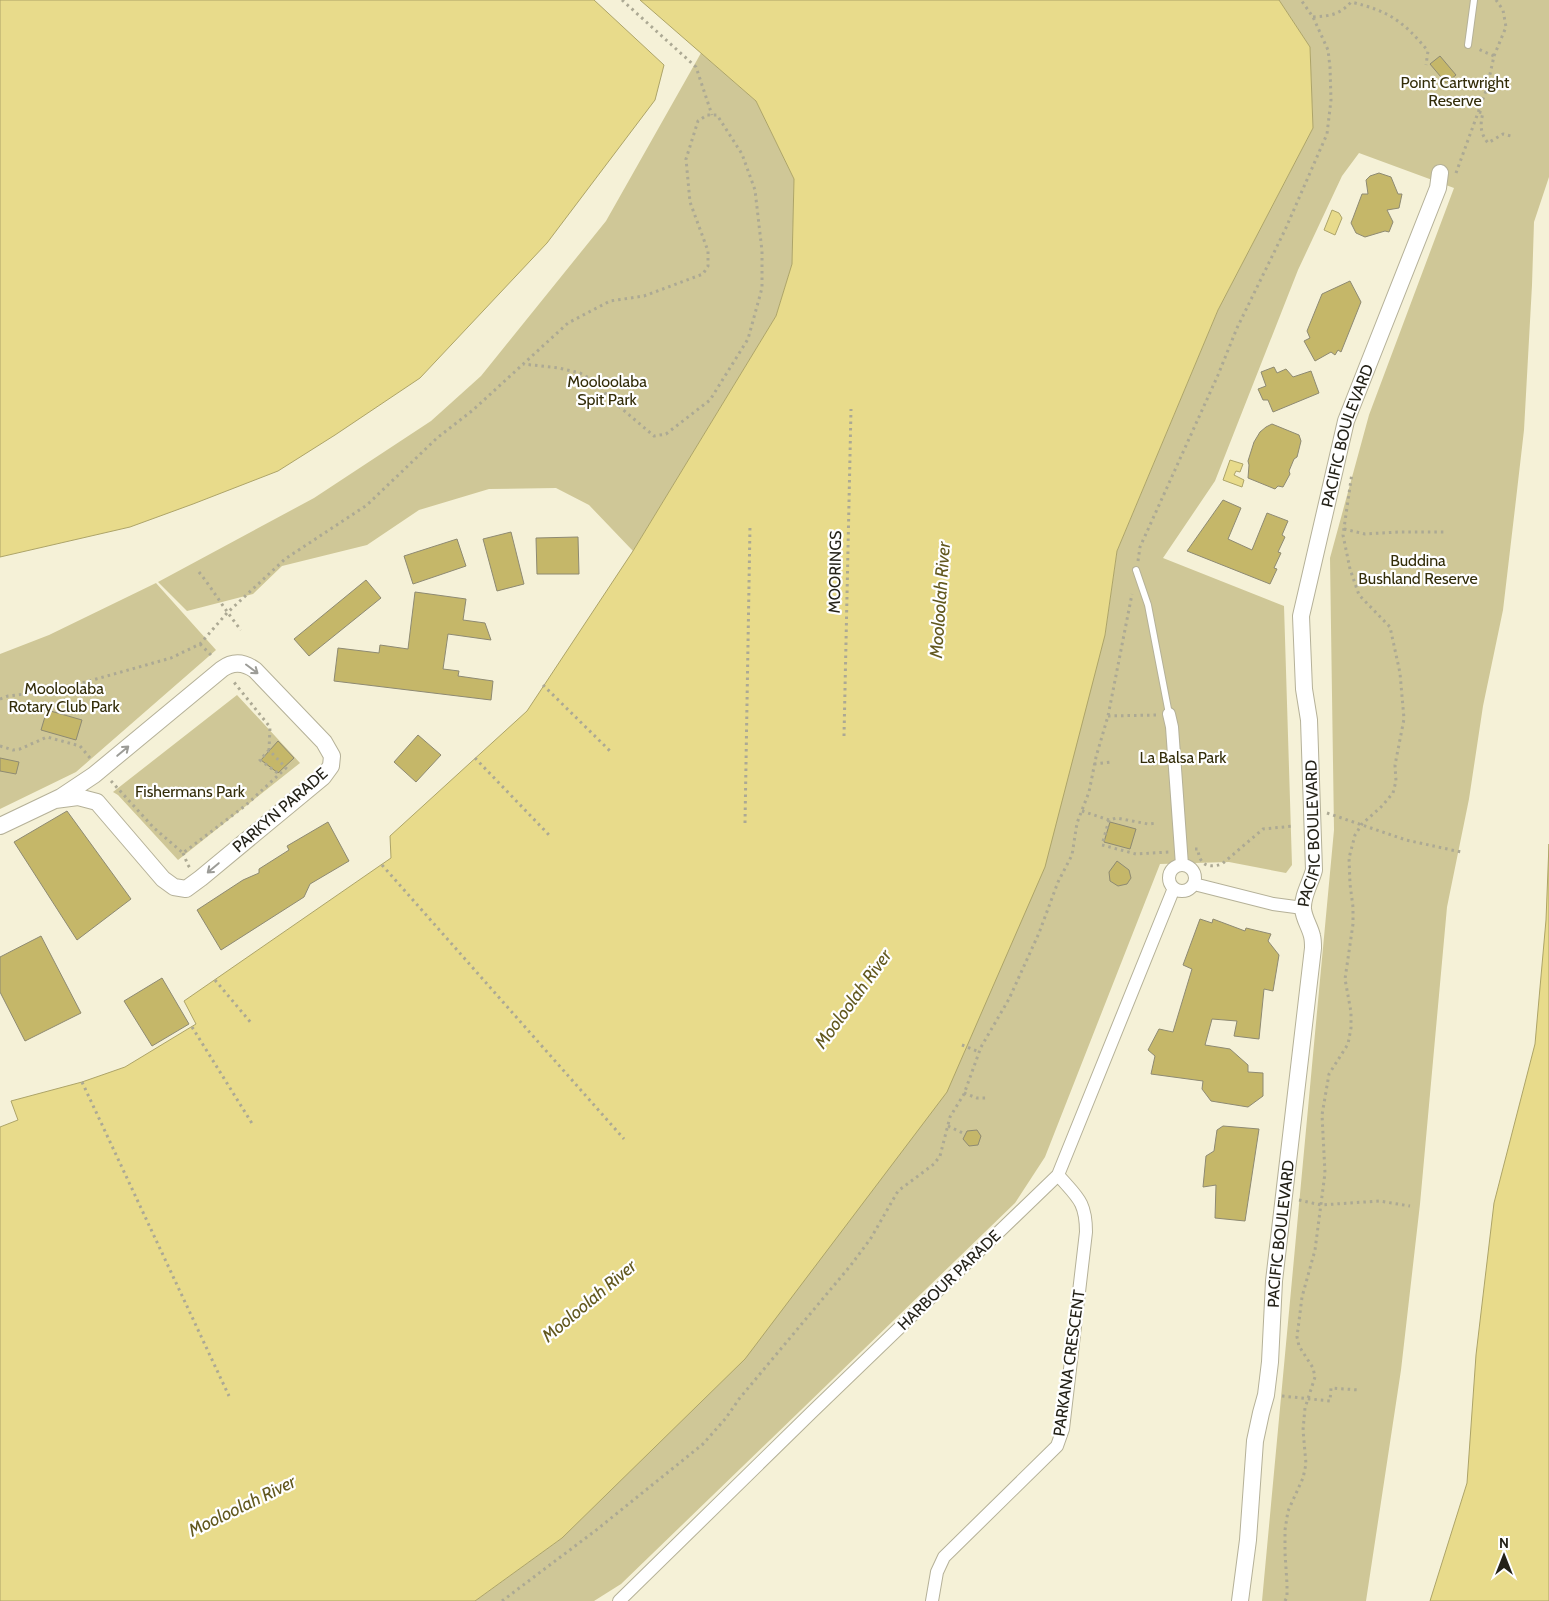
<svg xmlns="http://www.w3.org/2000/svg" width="1549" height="1601" font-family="Cabin,sans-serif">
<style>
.green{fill:#cfc797}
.water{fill:#e8db8b;stroke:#ada468}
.building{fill:#c5b769;stroke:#8e8a72}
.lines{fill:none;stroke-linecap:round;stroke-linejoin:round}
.service-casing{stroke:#b5b198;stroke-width:8}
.minor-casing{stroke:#b5b198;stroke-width:14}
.tertiary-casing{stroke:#b5b198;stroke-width:18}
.path{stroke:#aca994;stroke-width:3;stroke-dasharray:2.5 4;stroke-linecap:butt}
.service{stroke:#fff;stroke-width:6}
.minor{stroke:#fff;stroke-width:12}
.tertiary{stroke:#fff;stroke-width:16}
.oneway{stroke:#9c9c97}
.labels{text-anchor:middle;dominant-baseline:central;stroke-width:4.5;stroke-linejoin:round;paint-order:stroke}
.park-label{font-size:16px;fill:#332d09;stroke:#fff}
.street-label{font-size:16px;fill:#242218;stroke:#fff}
.water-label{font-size:18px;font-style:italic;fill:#62581e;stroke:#fff}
</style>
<rect width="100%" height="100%" fill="#f5f1d7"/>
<path class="green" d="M1279 0H1549V177L1534 222 1532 285 1524 430 1515 508 1503 610 1483 706 1469 799 1447 907 1420 1204 1401 1370 1366 1601H1262L1334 830 1330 558 1369 415 1454 188 1359 153 1342 176 1298 270 1215 481 1163 558 1284 606 1292 865 1286 873 1229 862 1160 864 1045 1157 1015 1203 621 1584 594 1601H475L562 1538 1105 635 1117 551 1218 310 1313 128 1310 47Z
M701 53 756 101 794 179 792 264 776 316 633 551 589 505 556 488 489 489 419 510 367 545 282 566 253 594 187 611 158 582 314 498 431 421 481 376 606 221Z
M156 583 216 650 76 772 0 809V654L49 635Z
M237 695 300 763 178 860 118 795 113 792Z"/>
<path class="water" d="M0 0H594L664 65 655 100 547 243 420 378 335 435 278 471 193 504 130 527 0 557Z
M640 0H1279L1310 47 1313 128 1218 310 1117 551 1105 635 1045 867 947 1092 745 1359 562 1538 475 1601H0V1127L18 1120 11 1101 82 1082 125 1067 196 1024 184 1001 391 858 390 836 527 711 633 551 776 316 792 264 794 179 756 101Z
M1332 210 1339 213 1342 218 1335 235 1324 230Z
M1230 460 1243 464 1240 472 1236 471 1234 475 1244 480 1242 487 1223 480Z
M1549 844V1601H1430L1467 1483 1476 1355 1494 1203 1535 1044 1546 920Z"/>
<path class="building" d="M1440 56 1456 75 1446 83 1430 64Z
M1379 173 1391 177 1398 194H1402L1399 208 1387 210 1393 222 1389 232 1385 231 1365 237 1356 233 1351 223 1353 218 1362 194H1368L1366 180 1370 176Z
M1350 281 1361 302 1341 352 1338 350 1335 355 1331 352 1315 361 1304 341 1310 338 1307 331 1322 294Z
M1274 367 1277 373 1286 369 1293 377 1311 371 1319 393 1273 412 1268 400H1263L1258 389 1266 386 1261 372Z
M1272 424 1299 435 1301 441 1297 457 1294 459 1289 471 1290 474 1283 487 1278 486 1275 489 1248 478 1249 465 1248 461 1254 442 1260 432 1266 427Z
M1223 500 1241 508 1228 539 1252 550 1267 513 1288 521 1282 535 1285 537 1278 552 1281 553 1274 568 1277 569 1270 584 1187 551Z
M511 532 524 584 497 591 483 539Z
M578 537 579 574H537L536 538Z
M457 539 466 566 413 584 404 556Z
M366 580 381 598 309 656 294 639Z
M415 592 466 599 463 620 485 623 491 640 448 634 443 669 459 671 458 676 493 681 491 700 334 681 338 648 379 653 380 645 408 649Z
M47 710 82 720 76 740 41 730Z
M418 735 441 755 416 782 394 762Z
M278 741 294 758 278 773 261 760Z
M0 758 19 762 16 774 0 771Z
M67 811 131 899 77 940 14 842Z
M328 822 349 861 310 884 304 897 221 950 197 910 243 880 259 873V869L289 850 287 846Z
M1110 822 1136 829 1130 849 1104 842Z
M1117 861 1129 870 1131 878 1127 884 1118 886 1110 881 1109 872Z
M1200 919 1212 923 1213 919 1245 931 1246 928 1271 934 1268 941 1279 955 1273 991 1264 989 1259 1039 1234 1036 1237 1021 1212 1019 1205 1045 1230 1049 1248 1065V1072L1263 1073V1096L1248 1107 1211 1101 1202 1089 1203 1081 1151 1074 1155 1056 1148 1050 1159 1029 1173 1032 1192 969 1183 965Z
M41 936 81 1013 25 1041 0 992V957Z
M162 978 189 1024 152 1046 124 1001Z
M1223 1126 1259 1129 1245 1221 1215 1218 1216 1185 1203 1187 1206 1156 1214 1151 1217 1130Z
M977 1130 981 1136 978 1145 969 1146 963 1139 967 1131Z"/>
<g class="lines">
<defs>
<path id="service" d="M1468 45 1474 0
M1136 570 1148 605 1169 714"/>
<path id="minor" d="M1169 714 1172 727 1182 865
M1169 878a13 13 0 1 1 26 0a13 13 0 1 1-26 0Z
M1194 884 1273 904 1303 908
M619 1601 812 1412 1058 1175 1174 888
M932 1601 937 1572 944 1557 1057 1446 1063 1429 1086 1232C1086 1201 1077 1197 1058 1175"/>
<g id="tertiary">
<path d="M0 826 61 797 94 775 222 669C233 661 244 662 255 670L324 742 332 756 331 766 323 777 201 878 186 889 174 887 163 879 97 802 78 797 55 800"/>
<path id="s1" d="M1240 1601 1248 1540 1255 1441 1261 1413 1266 1395 1270 1362 1274 1281 1313 948C1313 944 1313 940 1312 936 1310 927 1304 919 1303 909 1302 896 1311 882 1314 870L1309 720 1304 689 1301 616 1346 421 1438 188 1440 173"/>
</g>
</defs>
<use href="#service" class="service-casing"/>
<use href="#minor" class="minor-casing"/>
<use href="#tertiary" class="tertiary-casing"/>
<path class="path" d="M622 0 696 67 712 115
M1313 17C1329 16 1340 15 1351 2 1389 11 1403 21 1428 51L1426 65
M1494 56 1506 27 1503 10 1496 0
M1479 112 1483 113C1480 124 1480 133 1488 143L1503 134 1511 136
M1456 173 1487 88 1494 56 1478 49
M1344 529 1365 534 1398 532H1447
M1138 561 1140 547 1218 375 1237 328 1285 230 1327 134 1331 100 1330 67 1328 50 1313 17 1301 0
M199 572C214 591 226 612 241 630
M200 644 213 657
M543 685 610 751
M0 699 8 696 57 690 171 658 200 644 227 613 285 559 367 505 437 438 473 410 568 323 610 301 644 296 703 274 708 266V251L690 202 686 159 698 121 707 115H717L742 154 755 190 762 251V288L748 339 710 400 666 434 654 436 608 397 598 383 580 373 559 368 523 364
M1108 716 1156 715
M844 736 851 409
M0 746 13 750 20 749 47 737 80 746 90 758
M269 750 260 760 279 774
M475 758 550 836
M1094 764 1111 762
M111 781 154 828 183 853 246 805 286 768 269 750 270 727 233 681
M1082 811 1109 820 1117 818 1148 824 1157 823
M1327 813 1406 840 1461 852
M1109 820 1102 845 1136 854 1169 852
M745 823 750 525
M1195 849H1198C1199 864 1207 869 1222 864L1263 829 1294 826
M183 853 188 865 190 868
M382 865 624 1139
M215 980 252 1024
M192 1027 253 1125
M962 1045 979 1052
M82 1082 229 1396
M964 1093 977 1098H988
M948 1126 965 1134
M1299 1200 1321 1205 1379 1201 1410 1206
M1282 1396 1330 1401 1331 1388 1359 1390
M502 1601 595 1531 703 1444 726 1418 739 1399 851 1265 871 1238 898 1191 934 1164 940 1156 950 1117 964 1094 981 1047 1009 999 1039 933 1058 882 1072 855 1077 823 1089 792 1096 757 1108 716 1132 594
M1285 1601 1287 1597V1584L1285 1553V1530L1288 1511 1303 1478 1306 1464 1303 1430 1305 1408 1315 1377 1313 1368 1299 1346 1297 1337 1302 1297 1315 1250 1325 1173 1322 1115 1329 1074 1348 1044 1351 1028V1012L1345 979 1353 924V907L1350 884 1349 858 1355 835 1362 824 1382 806 1393 793 1396 781 1395 765 1404 719 1400 673 1390 627 1359 595 1350 569 1343 535 1352 473"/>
<use href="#service" class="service"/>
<use href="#minor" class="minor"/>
<use href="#tertiary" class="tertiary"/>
</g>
<defs><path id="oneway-shaft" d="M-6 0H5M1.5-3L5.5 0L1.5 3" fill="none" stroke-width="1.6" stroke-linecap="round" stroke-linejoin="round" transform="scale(1.25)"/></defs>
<g class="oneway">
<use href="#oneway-shaft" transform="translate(252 669) rotate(37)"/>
<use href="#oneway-shaft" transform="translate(123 751) rotate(-40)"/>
<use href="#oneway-shaft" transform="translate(213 868) rotate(140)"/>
</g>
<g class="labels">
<g class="park-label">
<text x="1455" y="82">Point Cartwright<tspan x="1455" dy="18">Reserve</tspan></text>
<text x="607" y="381">Mooloolaba<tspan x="607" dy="18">Spit Park</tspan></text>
<text x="1418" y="560">Buddina<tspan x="1418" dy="18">Bushland Reserve</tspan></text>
<text x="64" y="688">Mooloolaba<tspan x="64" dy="18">Rotary Club Park</tspan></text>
<text x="1183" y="757">La Balsa Park</text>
<text x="190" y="791">Fishermans Park</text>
</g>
<g class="street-label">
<text stroke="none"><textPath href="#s1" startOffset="1180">PACIFIC BOULEVARD</textPath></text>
<text transform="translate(835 572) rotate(-89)">MOORINGS</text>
<text transform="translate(280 810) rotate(-41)">PARKYN PARADE</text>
<text stroke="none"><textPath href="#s1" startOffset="775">PACIFIC BOULEVARD</textPath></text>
<text stroke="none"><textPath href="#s1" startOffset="370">PACIFIC BOULEVARD</textPath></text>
<text transform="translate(949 1280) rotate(-44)">HARBOUR PARADE</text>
<text transform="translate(1069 1363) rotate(-82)">PARKANA CRESCENT</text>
</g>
<g class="water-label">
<text transform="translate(940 600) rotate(-86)">Mooloolah River</text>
<text transform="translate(853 999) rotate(-54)">Mooloolah River</text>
<text transform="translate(589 1301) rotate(-40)">Mooloolah River</text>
<text transform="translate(242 1506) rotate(-26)">Mooloolah River</text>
</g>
</g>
<g transform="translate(1504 1556)" stroke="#ffffff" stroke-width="4" paint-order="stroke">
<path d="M0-4L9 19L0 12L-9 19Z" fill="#242218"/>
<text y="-8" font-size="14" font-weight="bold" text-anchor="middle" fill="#242218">N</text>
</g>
</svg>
